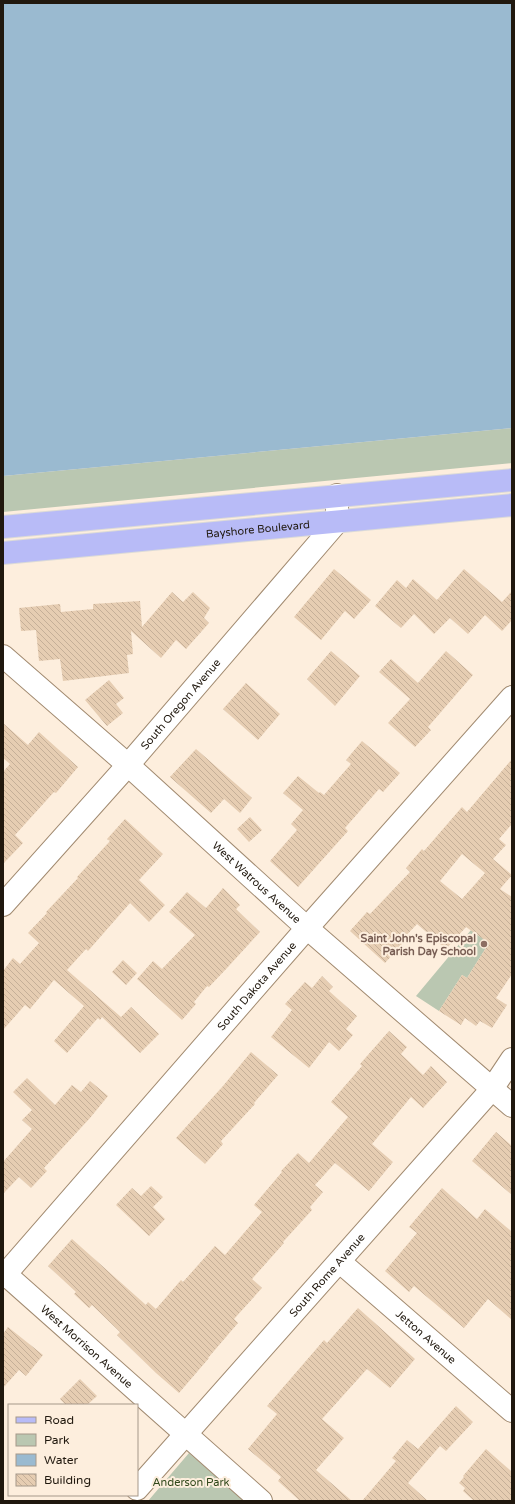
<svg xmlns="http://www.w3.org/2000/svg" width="515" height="1504" font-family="'Varela Round',sans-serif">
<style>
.green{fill:#bac7b1}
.water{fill:#9abad0}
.building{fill:url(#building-back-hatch);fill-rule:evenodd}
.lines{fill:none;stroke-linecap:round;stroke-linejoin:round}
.minor-casing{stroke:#a18a70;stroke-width:24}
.major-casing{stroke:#dbdad8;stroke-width:24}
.minor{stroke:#fff;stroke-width:22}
.major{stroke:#b8bbf7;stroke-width:22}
.education-dot{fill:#8d6e63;stroke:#fdeedd;stroke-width:1.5}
.labels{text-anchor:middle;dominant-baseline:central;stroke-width:4;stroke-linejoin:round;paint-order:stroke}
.street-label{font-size:11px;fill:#20180e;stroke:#fdeedd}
.education-label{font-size:11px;font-weight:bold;fill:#785e54;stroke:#fdeedd;text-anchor:end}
.park-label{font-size:11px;fill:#30481a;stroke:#fdeedd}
</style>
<defs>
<pattern id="building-back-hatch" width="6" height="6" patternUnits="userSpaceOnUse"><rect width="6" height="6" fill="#e6cdb2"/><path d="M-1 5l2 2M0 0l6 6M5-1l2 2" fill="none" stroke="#c5af98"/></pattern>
</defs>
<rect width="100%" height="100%" fill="#fdeedd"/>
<path class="green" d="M512 428V463L3 512V476Z
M471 930 489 943 467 978 462 975 439 1011 416 996Z
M189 1453 244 1501H148Z"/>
<path class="water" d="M3 3H512V428L3 476Z"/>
<path class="building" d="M334 569 371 600 354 619 345 611 321 640 294 617Z
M464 569 502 602 512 591V620L502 631 485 615 468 634 450 618 434 634 414 614 401 628 375 606 397 580 406 588 413 579 437 600Z
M172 592 183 602 193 592 210 608 204 618 209 623 186 649 176 640 161 658 131 631 133 654 127 655 129 673 63 681 60 659 39 661 36 630 21 631 19 608 60 604 61 612 93 609V604L140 601 142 627Z
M331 651 360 676 335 706 307 679Z
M446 651 473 675 428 727 431 730 415 747 388 723 410 699 379 672 391 659 418 683Z
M109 680 124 698 116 704 123 713 107 726 85 700Z
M246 683 280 714 258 740 223 709Z
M3 723 28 745 39 732 78 767 56 793 54 792 15 835 23 843 3 864V772L10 764 3 758Z
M362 741 400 773 383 792 379 789 345 828 348 831 298 887 270 861 297 830 291 824 303 810 283 793 298 776 319 793 320 792 324 795 351 764 346 760Z
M196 749 252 798 240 813 224 799 211 813 170 777Z
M512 759V824L499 839 506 845 493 859 512 875 500 889 512 897V974L496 998 507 1005 492 1028 480 1021 476 1026 465 1018 461 1025 439 1011 462 975 467 978 489 943 466 927 446 949 417 924 400 942 402 944 385 963 350 931 367 912 370 914 410 872 406 868 422 849 424 851 462 807 467 812ZM462 854 485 873 462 899 440 881Z
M250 817 262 830 249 842 237 829Z
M125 819 163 854 139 880 165 905 149 922 130 903 88 951 86 949 67 970 121 1017 131 1007 159 1034 140 1053 102 1017 100 1020 98 1018 67 1053 54 1041 84 1006 54 980 30 1009 25 1005 3 1030V971L13 958 20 964 39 943 28 933 47 913 46 912 78 878 77 877 110 841 107 839Z
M223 888 240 905 236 909 260 932 227 968 209 987 207 986 194 1002 196 1004 182 1020 137 979 153 961 162 969 195 935 169 912 187 892 206 908Z
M123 960 137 973 126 985 112 972Z
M322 976 333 987 329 991 357 1016 346 1029 353 1035 339 1051 329 1042 309 1068 271 1037 292 1010 285 1004 305 982 312 988Z
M389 1031 407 1047 401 1054 423 1075 431 1066 447 1082 423 1108 411 1097 372 1144 393 1162 369 1191 335 1163 315 1185 323 1192 310 1207 312 1210 283 1242 284 1243 252 1279 262 1288 234 1319 238 1323 208 1358H209L179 1393 156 1373 117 1335 120 1332 92 1305 89 1308 74 1294 76 1292 48 1266 72 1239 146 1305 148 1302 156 1309 181 1280 183 1282 215 1246 225 1255 262 1212 254 1205 282 1172 281 1171 298 1153 309 1163 348 1117 331 1102 362 1066 360 1064Z
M251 1052 278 1075 254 1103 255 1104 221 1141 223 1144 205 1164 176 1138 223 1086Z
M27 1078 55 1105 72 1085 81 1092 90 1081 108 1096 90 1118 44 1168 47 1171 31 1188 19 1177 3 1194V1162L32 1129 22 1120 32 1110 13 1092Z
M496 1132 512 1146V1195L472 1161Z
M151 1186 163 1197 153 1207 165 1219 149 1236 116 1205 132 1188 141 1196Z
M442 1188 477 1219 485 1209 512 1232V1320L488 1299 464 1328 414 1286 409 1292 385 1271 417 1233 409 1227Z
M358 1308 415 1359 390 1388 367 1369 322 1419 344 1438 316 1470 352 1501H300L278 1481 281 1477 248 1449 277 1414 267 1406 324 1340 327 1343Z
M8 1327 43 1355 26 1376 19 1370 3 1388V1334Z
M80 1379 97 1396 87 1405H66L60 1399Z
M456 1406 473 1422 446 1451 440 1446 408 1483 428 1501H362L396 1461 392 1458 407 1440 418 1449Z
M486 1449 512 1472V1501H474L463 1491 465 1488 459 1483 464 1477 463 1476Z"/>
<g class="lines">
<defs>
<g id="minor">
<path id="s1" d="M3 656 128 765 307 928 512 1106"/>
<path id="s2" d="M3 905 128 765 337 522V495"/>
<path id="s3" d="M340 1262 512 1411"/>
<path id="s4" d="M3 1272 261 1501"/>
<path id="s5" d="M3 1277 307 928 512 697"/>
<path id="s6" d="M137 1489 492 1089 512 1059"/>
</g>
<g id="major">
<path d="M3 527 512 480"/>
<path id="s7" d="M3 553 512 505"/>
</g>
</defs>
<use href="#minor" class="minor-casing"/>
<use href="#major" class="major-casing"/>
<use href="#minor" class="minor"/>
<use href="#major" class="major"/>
</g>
<circle class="education-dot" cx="484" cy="944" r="4"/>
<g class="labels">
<g class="street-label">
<text stroke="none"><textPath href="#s7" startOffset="256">Bayshore Boulevard</textPath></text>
<text stroke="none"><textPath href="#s2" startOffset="268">South Oregon Avenue</textPath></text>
<text stroke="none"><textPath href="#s1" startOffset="340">West Watrous Avenue</textPath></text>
<text stroke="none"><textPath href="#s5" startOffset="386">South Dakota Avenue</textPath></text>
<text stroke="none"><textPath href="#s6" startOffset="286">South Rome Avenue</textPath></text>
<text stroke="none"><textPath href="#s3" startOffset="114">Jetton Avenue</textPath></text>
<text stroke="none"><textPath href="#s4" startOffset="112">West Morrison Avenue</textPath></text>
</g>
<g class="education-label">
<text x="476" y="938">Saint John's Episcopal<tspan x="476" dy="13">Parish Day School</tspan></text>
</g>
<g class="park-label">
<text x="191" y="1482">Anderson Park</text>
</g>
</g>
<rect width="515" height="1504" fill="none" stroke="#20180e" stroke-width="8"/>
<rect x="8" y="1404" width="130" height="92" fill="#fdeedd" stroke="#a5988a"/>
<rect x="16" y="1417" width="20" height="6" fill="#b8bbf7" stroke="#a5988a"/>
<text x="44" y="1424" font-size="12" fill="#20180e">Road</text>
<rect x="16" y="1434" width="20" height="12" fill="#bac7b1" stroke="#a5988a"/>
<text x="44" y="1444" font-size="12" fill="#20180e">Park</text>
<rect x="16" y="1454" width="20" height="12" fill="#9abad0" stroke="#a5988a"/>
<text x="44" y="1464" font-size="12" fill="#20180e">Water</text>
<rect x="16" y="1474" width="20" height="12" fill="url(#building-back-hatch)" stroke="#a5988a"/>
<text x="44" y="1484" font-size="12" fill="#20180e">Building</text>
</svg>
